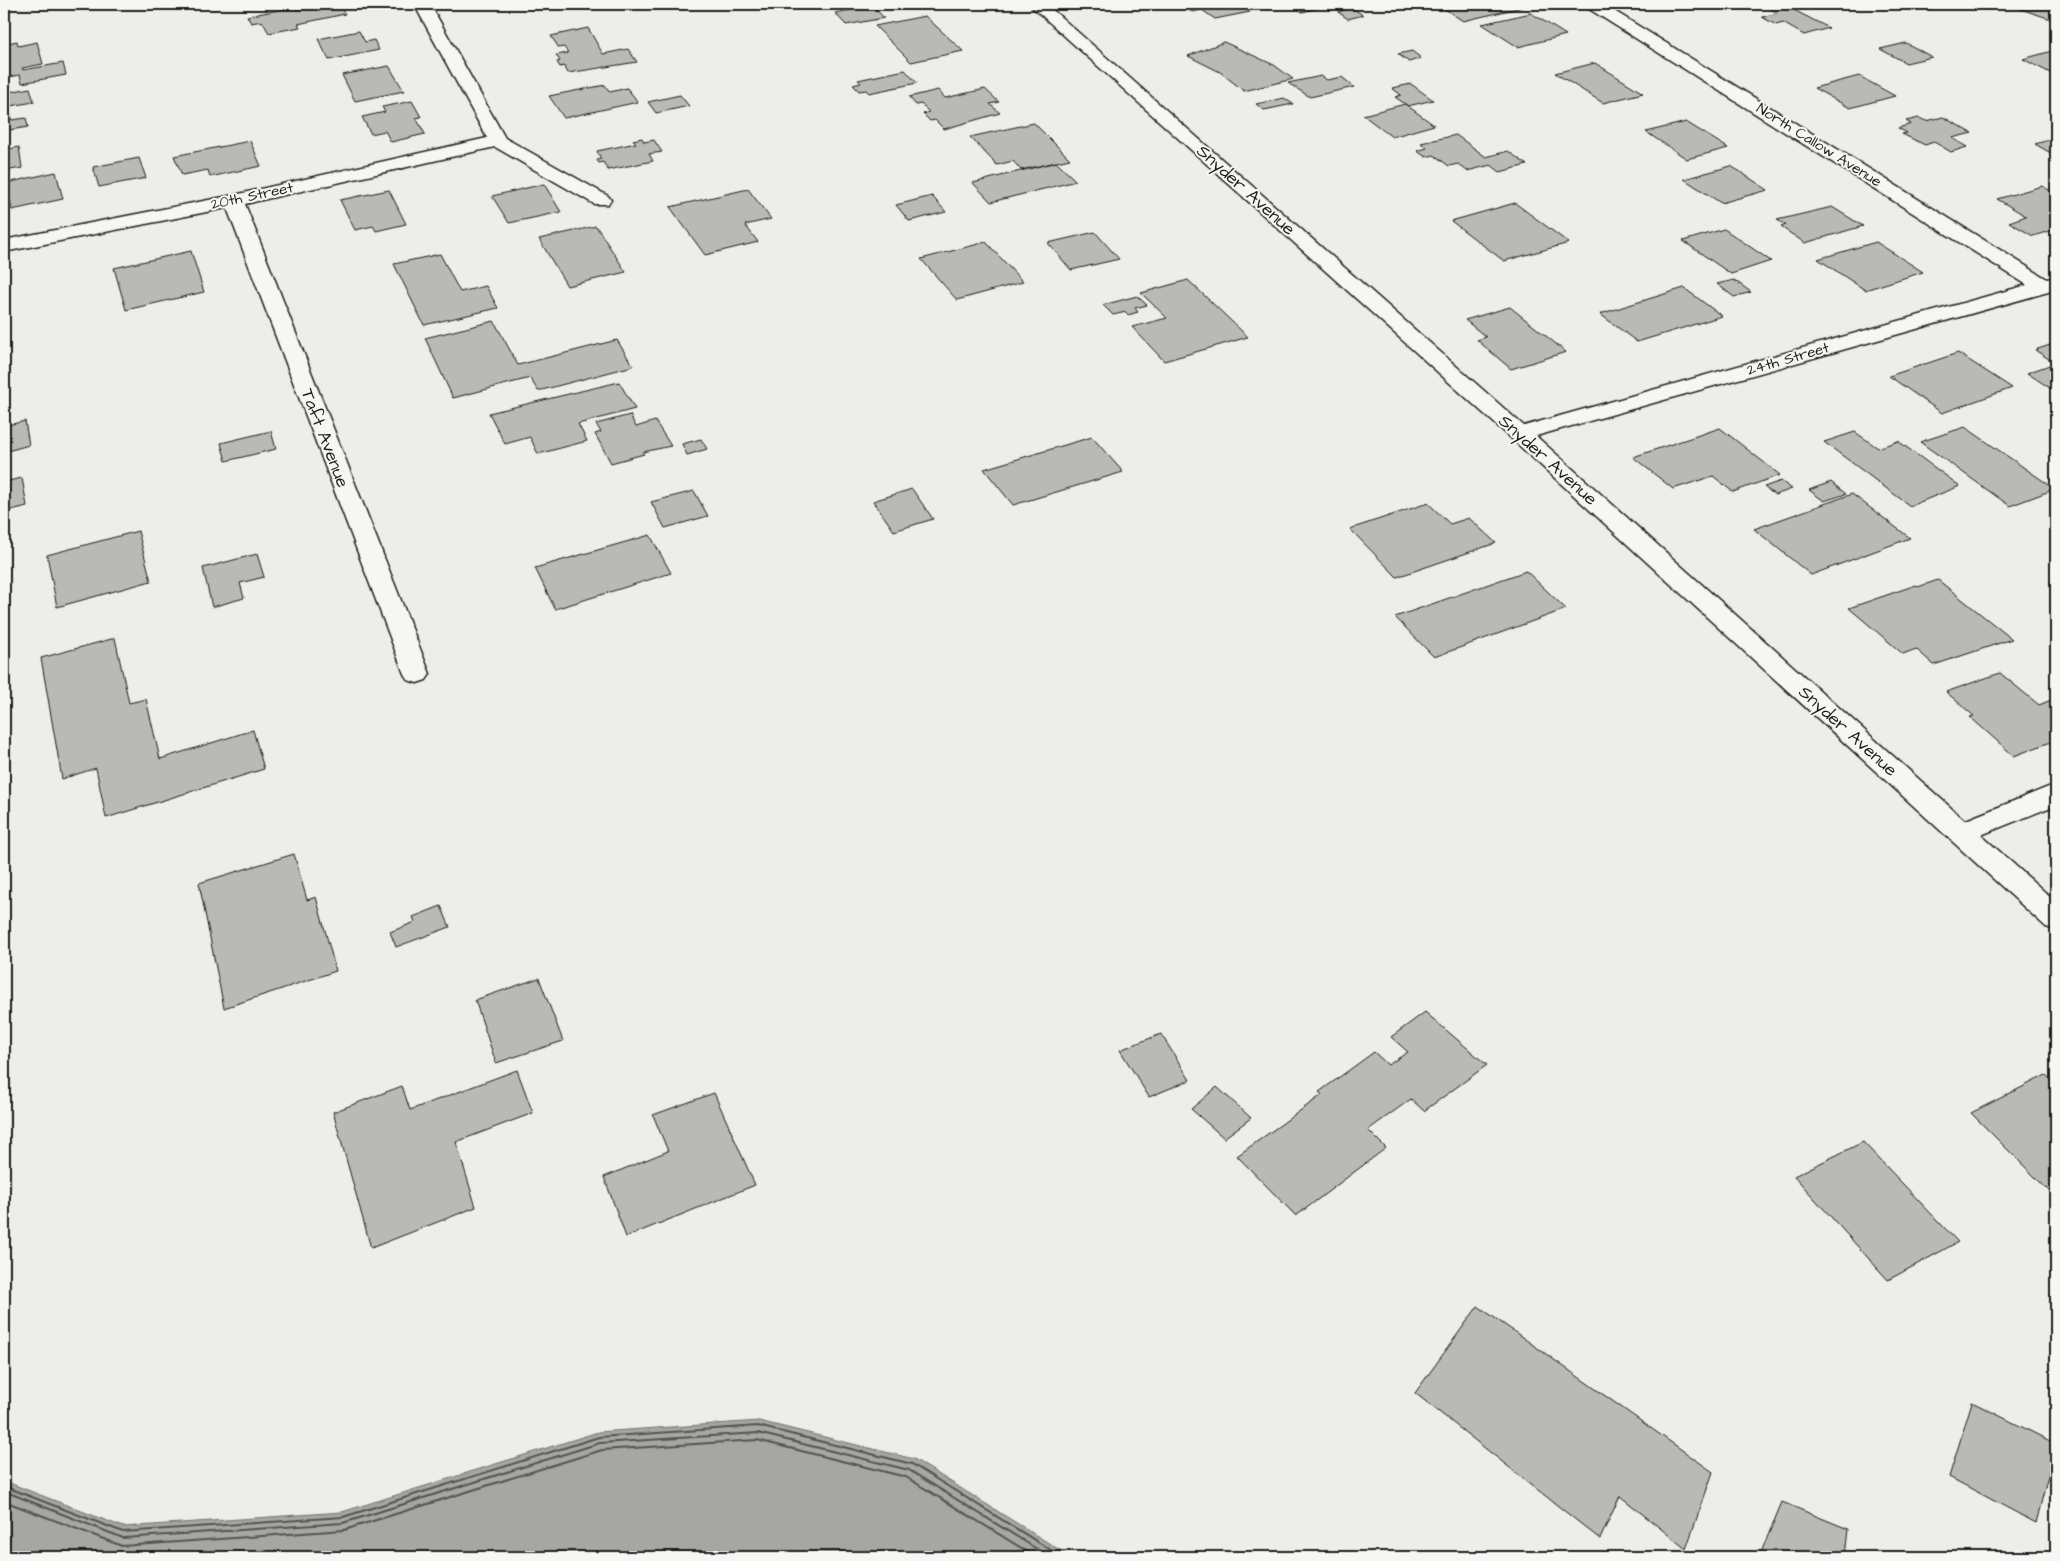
<svg xmlns="http://www.w3.org/2000/svg" width="2060" height="1561" font-family="'Architects Daughter',sans-serif">
<style>
.water{fill:#a6a6a3;stroke:#6f6f6d}
.lines{fill:none;stroke-linecap:round;stroke-linejoin:round}
.shore{stroke:#535352;stroke-width:2}
.building{fill:#b9b9b6;stroke:#1c1c1c}
.service-casing{stroke:#1c1c1c;stroke-width:3}
.minor-casing{stroke:#1c1c1c;stroke-width:3}
.service{fill:#f6f6f2;fill-rule:evenodd}
.minor{fill:#f6f6f2;fill-rule:evenodd}
.labels{text-anchor:middle;dominant-baseline:central;stroke-width:4;stroke-linejoin:round;paint-order:stroke}
.far-street-label{font-size:15px;fill:#1c1c1c;stroke:#f6f6f2}
.street-label{font-size:18px;fill:#1c1c1c;stroke:#f6f6f2}
</style>
<rect width="100%" height="100%" fill="#edede9"/>
<filter id="ink" filterUnits="userSpaceOnUse"><feTurbulence type="fractalNoise" baseFrequency=".02" numOctaves="2"/><feDisplacementMap in="SourceGraphic" scale="10" xChannelSelector="R" yChannelSelector="G"/><feConvolveMatrix kernelMatrix="1 2 1 2 8 2 1 2 1" color-interpolation-filters="sRGB"/></filter>
<g filter="url(#ink)">
<path class="water" d="M759 1421 914 1459 1071 1557H4V1476L12 1484 123 1527 342 1512 598 1432Z"/>
<g class="lines">
<path class="shore" d="M4 1483 11 1489 123 1532 343 1517 599 1437 758 1426 912 1464 1062 1557
M4 1491 123 1538 343 1523 600 1443 758 1433 909 1470 1050 1557
M4 1501 122 1546 344 1530 602 1450 757 1440 906 1477 1036 1557"/>
</g>
<path class="building" d="M1192 4H1239L1250 12 1215 19 1202 10 1192 12 1184 5Z
M1292 4H1312L1318 8 1302 12Z
M1437 4H1518L1523 7 1463 21Z
M1921 4H1957L1932 9Z
M2005 4H2056V18L2054 20Z
M1784 5 1829 28 1804 35 1783 23 1776 25 1762 17 1777 13 1770 8Z
M318 6 319 8 330 6 332 9 340 7 345 14 298 24 300 27 269 33 262 21 251 23 247 16 295 7 297 10Z
M873 6 884 18 846 25 835 13Z
M1352 8 1363 15 1348 19 1338 12Z
M1531 13 1566 35 1518 47 1482 24Z
M925 16 963 51 911 62 875 26Z
M588 28 603 54 628 49 637 62 568 73 564 66 560 67 557 62 560 61 556 55 568 53 564 47 559 48 551 36Z
M359 31 365 42 374 40 379 50 329 60 318 39Z
M17 41 18 46 37 42 43 64 22 68 23 70 63 63 66 75 22 83 20 75 4 78V44Z
M1224 42 1274 65 1293 79 1244 91 1220 72 1188 56Z
M1906 43 1932 57 1906 63 1880 49Z
M2056 50V76L2023 59Z
M1412 51 1421 58 1409 62 1398 54Z
M1595 63 1643 93 1603 103 1555 73Z
M389 66 404 91 355 101 342 75Z
M905 70 917 83 869 93 866 90 859 91 853 85 861 83 858 80Z
M1321 76 1327 80 1342 77 1354 87 1310 97 1288 83Z
M1859 76 1895 96 1850 108 1814 88Z
M1411 84 1433 100 1408 106 1395 97 1401 95 1392 88Z
M605 85 610 92 627 88 638 102 564 118 549 96Z
M30 88 34 102 4 107V93Z
M985 89 999 102 990 104 1000 113 944 129 935 120 930 121 923 114 929 112 921 104 916 105 909 97 938 90 945 98Z
M680 95 689 106 656 113 648 102Z
M1284 98 1293 104 1264 110 1256 104Z
M412 101 421 117 416 118 425 134 391 142 385 131 371 134 362 117 385 112 382 107Z
M1405 104 1434 125 1392 137 1363 115Z
M9 107 12 120 26 118 28 127 4 131V108Z
M1943 117 1972 133 1952 138 1967 147 1951 152 1934 142 1925 145 1902 134 1907 133 1898 128 1911 124 1906 121 1919 118 1926 121Z
M1686 122 1728 148 1687 159 1646 132Z
M1034 123 1070 159 1021 170 1013 161 997 165 970 137Z
M1456 135 1486 157 1508 151 1527 165 1500 172 1491 165 1467 171 1458 164 1449 166 1434 155 1426 157 1417 151 1427 148 1421 143Z
M642 138 644 142 654 140 662 152 649 154 653 161 608 170 603 162 599 163 597 160 601 159 597 151 636 143 633 140Z
M2056 138V156L2035 144Z
M250 141 261 166 210 177 208 170 182 175 174 156Z
M19 147 22 168 4 171V150Z
M139 158 146 178 99 187 93 167Z
M1056 162 1076 181 991 202 973 183Z
M1731 166 1768 190 1721 203 1684 179Z
M56 172 63 199 12 210 6 183Z
M544 184 561 212 509 223 492 196Z
M2042 186 2056 194V229L2033 236 2009 222 2026 216 1997 199Z
M748 189 771 219 745 225 758 242 705 255 670 207Z
M389 190 406 224 376 231 373 226 355 230 340 200Z
M932 196 946 212 909 221 896 205Z
M1515 203 1569 243 1504 261 1451 221Z
M1832 207 1863 226 1805 243 1781 227 1786 225 1777 220Z
M596 226 626 272 567 286 539 239Z
M1724 229 1771 261 1731 274 1683 241Z
M1095 232 1119 259 1071 270 1048 243Z
M986 242 1023 282 957 300 921 259Z
M1876 242 1923 272 1865 290 1818 259Z
M191 251 204 292 126 310 114 268Z
M440 254 460 292 486 286 498 308 424 325 394 264Z
M1188 280 1248 337 1164 361 1132 327 1167 318 1141 293Z
M1734 280 1751 292 1734 297 1717 284Z
M1684 288 1722 316 1637 342 1600 314Z
M1137 296 1147 305 1135 308 1138 312 1128 315 1126 312 1113 315 1103 305Z
M1510 307 1566 352 1511 369 1477 340 1486 337 1465 320Z
M494 321 518 365 617 340 633 366 538 391 530 378 453 398 425 338Z
M2056 343V392L2027 373 2055 363 2035 350Z
M1958 353 2012 388 1942 413 1889 376Z
M619 382 635 409 578 424 587 441 538 454 530 437 505 444 489 413Z
M630 415 636 427 655 421 671 446 643 452 644 454 611 463 595 434 601 432 596 424Z
M25 421 29 445 4 452V426Z
M1965 427 2055 489 2010 506 1920 442Z
M1720 428 1780 475 1733 492 1713 476 1673 489 1633 457Z
M271 431 276 449 226 461 221 443Z
M1855 432 1878 448 1898 441 1960 486 1910 506 1824 442Z
M1092 437 1123 472 1013 505 984 469Z
M701 439 707 449 687 455 682 444Z
M22 478 27 506 4 512V482Z
M1781 481 1792 489 1775 495 1764 487Z
M1831 482 1846 494 1824 501 1809 490Z
M912 489 933 519 894 531 873 501Z
M694 491 708 516 665 528 651 502Z
M1852 494 1910 538 1811 575 1754 529Z
M1428 503 1450 524 1469 518 1496 543 1397 577 1350 529Z
M138 531 151 581 57 607 47 555Z
M650 535 671 573 555 609 535 568Z
M257 554 264 577 240 583 244 598 212 607 203 568Z
M1526 571 1566 609 1434 657 1395 617Z
M1938 580 2012 639 1934 665 1916 649 1903 654 1849 608 1916 585 1918 587Z
M115 638 129 703 146 699 160 759 253 730 264 769 106 818 96 768 62 779 41 658Z
M2000 673 2039 705 2056 698V740L2014 756 1970 717 1974 716 1946 692Z
M294 854 307 900 316 897 336 971 224 1008 199 883Z
M441 906 450 927 396 947 390 932 415 922 413 917Z
M539 978 563 1041 496 1063 475 1000Z
M1425 1012 1487 1065 1424 1111 1411 1099 1368 1130 1386 1148 1296 1216 1237 1156 1322 1095 1319 1092 1374 1052 1388 1065 1408 1052 1391 1037Z
M1161 1034 1190 1080 1149 1097 1120 1050Z
M517 1070 533 1113 456 1142 476 1207 371 1248 333 1112 402 1086 410 1110Z
M2046 1075 2056 1085V1198L1971 1113Z
M1217 1087 1251 1118 1224 1138 1191 1109Z
M714 1093 755 1185 626 1237 604 1177 668 1151 653 1115Z
M1863 1142 1958 1242 1888 1280 1794 1176Z
M1478 1306 1713 1472 1686 1549 1620 1496 1600 1539 1415 1393Z
M1972 1402 2056 1444 2036 1523 1949 1477Z
M1782 1502 1848 1529 1845 1557H1759Z"/>
<g class="lines">
<defs>
<path id="service" d="M2056 784V805L1961 843 1951 840 1947 833 1951 826Z"/>
<path id="minor" d="M414 4H430L505 138 608 196 611 200 608 204H594L495 147 245 204 430 674 426 680 417 683 408 680 404 674 227 208 4 252V240L234 195 487 138Z
M1029 4H1046L1524 426 2027 285 1586 7 1584 4H1603L2047 279 2056 277V289L2052 291 1536 436 2056 902V930L2046 927 1512 439Z"/>
</defs>
<use href="#service" class="service-casing"/>
<use href="#minor" class="minor-casing"/>
<use href="#service" class="service"/>
<use href="#minor" class="minor"/>
</g>
</g>
<g class="labels">
<g class="far-street-label">
<text transform="translate(1819 145) rotate(32)">North Callow Avenue</text>
<text transform="translate(252 196) rotate(-12)">20th Street</text>
<text transform="translate(1788 359) rotate(-16)">24th Street</text>
</g>
<g class="street-label">
<text transform="translate(1246 190) rotate(42)">Snyder Avenue</text>
<text transform="translate(325 438) rotate(69)">Taft Avenue</text>
<text transform="translate(1548 460) rotate(42)">Snyder Avenue</text>
<text transform="translate(1848 731) rotate(42)">Snyder Avenue</text>
</g>
</g>
<rect width="2060" height="1561" fill="none" stroke="#f6f6f2" stroke-width="20"/>
<rect x="10" y="10" width="2040" height="1541" fill="none" stroke="#1c1c1c" stroke-width="2" filter="url(#ink)"/>
</svg>
